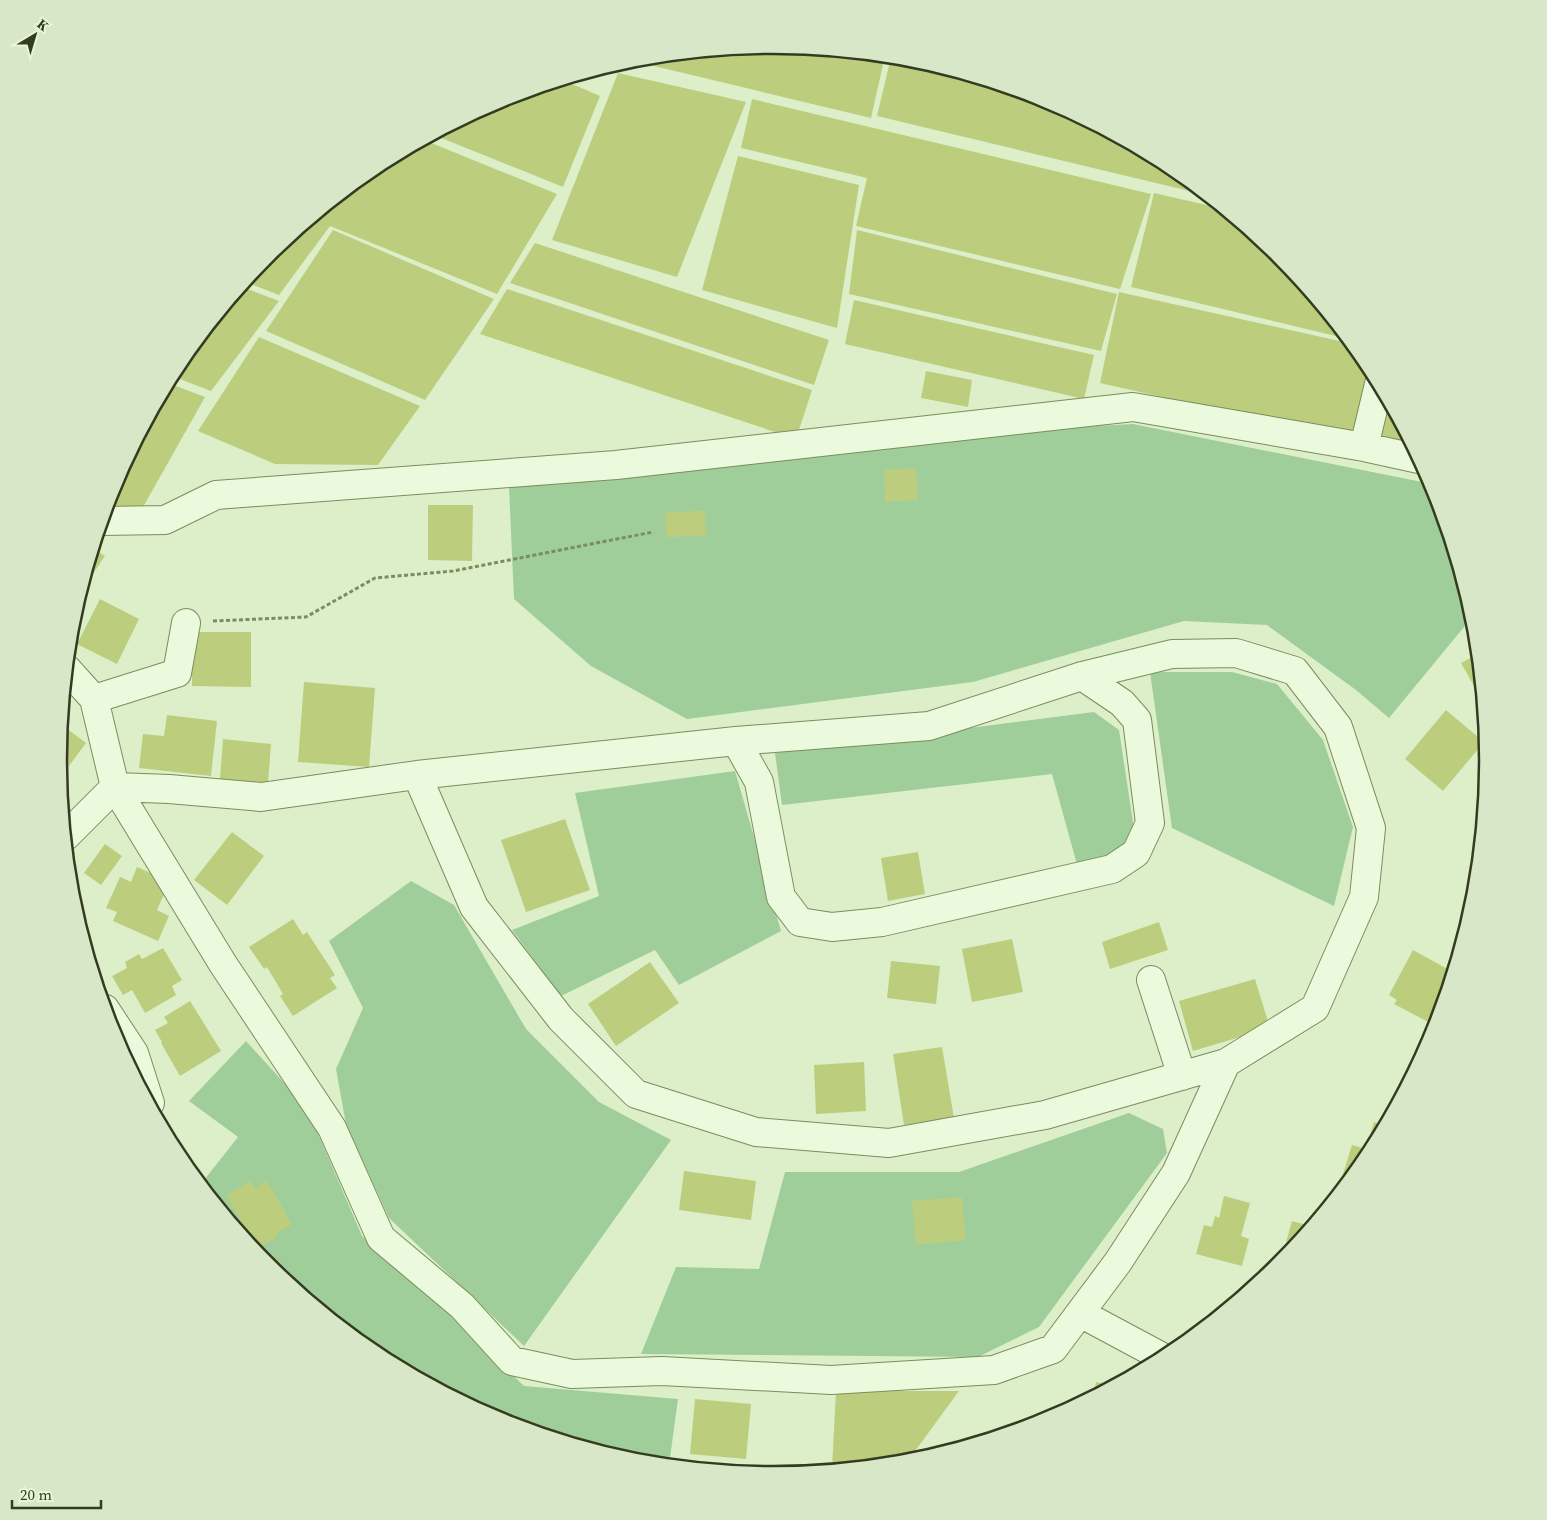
<svg xmlns="http://www.w3.org/2000/svg" width="1547" height="1520" font-family="'Source Serif 4',serif">
<style>
.green{fill:#9fce9b}
.building{fill:#bcce7e}
.lines{fill:none;stroke-linecap:round;stroke-linejoin:round}
.minor-casing{stroke:#7c8c5d;stroke-width:30}
.path{stroke:#7c8c5d;stroke-width:3;stroke-dasharray:4 2.5;stroke-linecap:butt}
.minor{stroke:#ebf9dc;stroke-width:28}
.rim{fill:none;stroke:#343c20;stroke-width:2.5}
</style>
<rect width="100%" height="100%" fill="#dcefc8"/>
<path class="green" d="M1133 424 1432 484 1468 599 1464 627 1389 718 1356 690 1267 625 1184 621 973 682 687 719 591 666 514 599 509 486 1022 430Z
M1150 672H1232L1277 684 1323 740 1353 827 1334 906 1172 828Z
M1094 712 1119 730 1134 829 1120 849 1078 868 1052 774 782 805 775 753Z
M735 771 781 931 679 985 655 950 561 996 512 930 599 896 575 793Z
M411 881 454 905 526 1029 599 1102 671 1140 524 1346 389 1218 346 1124 336 1069 363 1008 329 941Z
M246 1041 307 1108 362 1236 433 1298 524 1386 678 1399 669 1465 634 1461 500 1420 376 1354 312 1301 314 1295 266 1260 264 1261 201 1184 238 1137 189 1101Z
M1129 1113 1163 1129 1167 1153 1039 1327 978 1357 641 1354 676 1267 759 1269 785 1172H959Z"/>
<path class="building" d="M774 45 885 56 871 118 629 60Z
M891 57 913 59 1047 100 1171 166 1206 195 877 116Z
M618 73 746 102 677 277 552 240Z
M563 80 600 96 563 187 434 135 500 99Z
M752 99 1151 194 1120 289 856 226 867 178 741 148Z
M424 140 557 194 497 294 330 226 279 295 246 282 268 254 377 165Z
M738 156 859 185 837 328 702 290Z
M1154 193 1224 209 1279 255 1348 339 1131 287Z
M333 230 494 299 425 400 266 331Z
M857 230 1117 294 1101 351 849 294Z
M535 243 829 340 814 385 510 283Z
M242 287 279 301 211 391 172 376 179 363Z
M507 289 812 390 796 439 480 334Z
M1119 292 1353 344 1371 368 1355 440 1100 383Z
M854 300 1094 355 1084 399 845 344Z
M259 337 420 406 378 465 275 464 198 431Z
M926 371 972 380 968 407 921 398Z
M168 383 205 397 138 516 107 505 113 486Z
M1385 394 1400 423 1414 449 1374 439Z
M916 468 918 500 885 502 884 470Z
M428 505H473L472 561 428 560Z
M705 511 706 536 666 537 665 512Z
M94 549 105 556 82 590Z
M100 599 139 619 117 664 77 644Z
M192 632H251V687L192 686Z
M1478 654 1483 702 1461 663Z
M304 682 375 688 369 767 298 762Z
M1446 710 1484 742 1443 791 1405 759Z
M167 715 217 721 211 776 139 768 143 734 164 736Z
M62 725 86 743 60 778 59 760Z
M223 739 271 744 268 784 220 779Z
M565 819 590 890 526 912 501 840Z
M232 832 264 856 227 905 194 880Z
M105 844 122 856 101 885 84 873Z
M918 852 925 894 888 901 881 858Z
M137 867 162 878 158 887 166 890 157 910 169 916 158 941 113 921 117 912 106 908 120 877 131 882Z
M293 919 303 935 307 932 335 975 330 978 337 988 293 1016 280 996 283 994 267 967 264 969 249 947Z
M1159 922 1168 950 1110 969 1102 942Z
M1012 939 1023 992 972 1002 962 949Z
M163 948 182 980 172 986 176 995 145 1013 132 990 123 995 112 976 127 968 125 962 139 954 142 959Z
M1413 950 1453 972 1438 1021 1434 1020 1432 1024 1394 1004 1397 1000 1389 995Z
M891 961 940 966 936 1004 887 998Z
M650 962 679 1003 616 1046 588 1004Z
M1255 979 1270 1028 1193 1051 1179 1001Z
M190 1001 221 1051 180 1076 161 1043 162 1042 155 1030 168 1023 164 1017Z
M942 1047 954 1118 904 1125 893 1054Z
M864 1062 866 1111 816 1114 814 1065Z
M1374 1122 1385 1126 1368 1157 1352 1176 1343 1174 1352 1145 1366 1149Z
M684 1171 756 1181 751 1220 679 1210Z
M251 1181 255 1188 267 1181 292 1224 277 1233 278 1236 255 1250 241 1233 246 1230 226 1195Z
M1224 1196 1250 1203 1241 1236 1249 1239 1242 1266 1196 1254 1204 1225 1212 1227 1215 1216 1219 1218Z
M962 1197 966 1240 916 1245 912 1201Z
M1292 1221 1311 1226 1280 1264Z
M1096 1382 1113 1386 1093 1396Z
M836 1391H959L907 1462 832 1469Z
M695 1399 751 1404 746 1459 690 1454Z"/>
<g class="lines">
<defs>
<path id="minor" d="M1364 447 1379 384
M102 521 165 520 216 495 616 465 1133 407 1364 447 1419 459
M67 669 94 699 115 787 169 789 261 797 417 775 736 741 929 726 1082 676 1172 654 1236 653 1295 671 1338 727 1371 828 1364 897 1315 1008 1226 1063 1045 1115 889 1143 756 1132 636 1094 561 1019 474 907 417 775
M94 699 177 673 186 623
M736 741 759 782 781 897 800 922 832 927 882 922 1112 869 1136 853 1150 823 1137 720 1122 703 1082 676
M66 836 115 787 223 964 332 1128 381 1238 462 1306 512 1361 572 1374 662 1371 831 1380 994 1370 1053 1349 1118 1262 1176 1173 1226 1063
M1151 980 1182 1076
M105 1009 134 1053 150 1103
M1080 1313 1164 1358"/>
</defs>
<use href="#minor" class="minor-casing"/>
<path class="path" d="M213 621 306 617 375 578 453 571 653 532"/>
<use href="#minor" class="minor"/>
</g>
<path d="M0 0H1547V1520H0ZM67 760a706 706 0 1 1 1412 0a706 706 0 1 1-1412 0Z" fill="#d9e7c9" fill-rule="evenodd"/>
<path class="rim" d="M67 760a706 706 0 1 1 1412 0a706 706 0 1 1-1412 0Z"/>
<g transform="translate(35 35) rotate(38)" stroke="#e7f6d8" stroke-width="4" paint-order="stroke">
<path d="M0-4L9 19L0 12L-9 19Z" fill="#343c20"/>
<text y="-8" font-size="14" font-weight="bold" text-anchor="middle" fill="#343c20">K</text>
</g>
<path d="M12 1500v8h89v-8" fill="none" stroke="#343c20" stroke-width="2.5"/>
<text x="20" y="1500" font-size="15" fill="#343c20" stroke="#e7f6d8" stroke-width="4" paint-order="stroke">20 m</text>
</svg>
